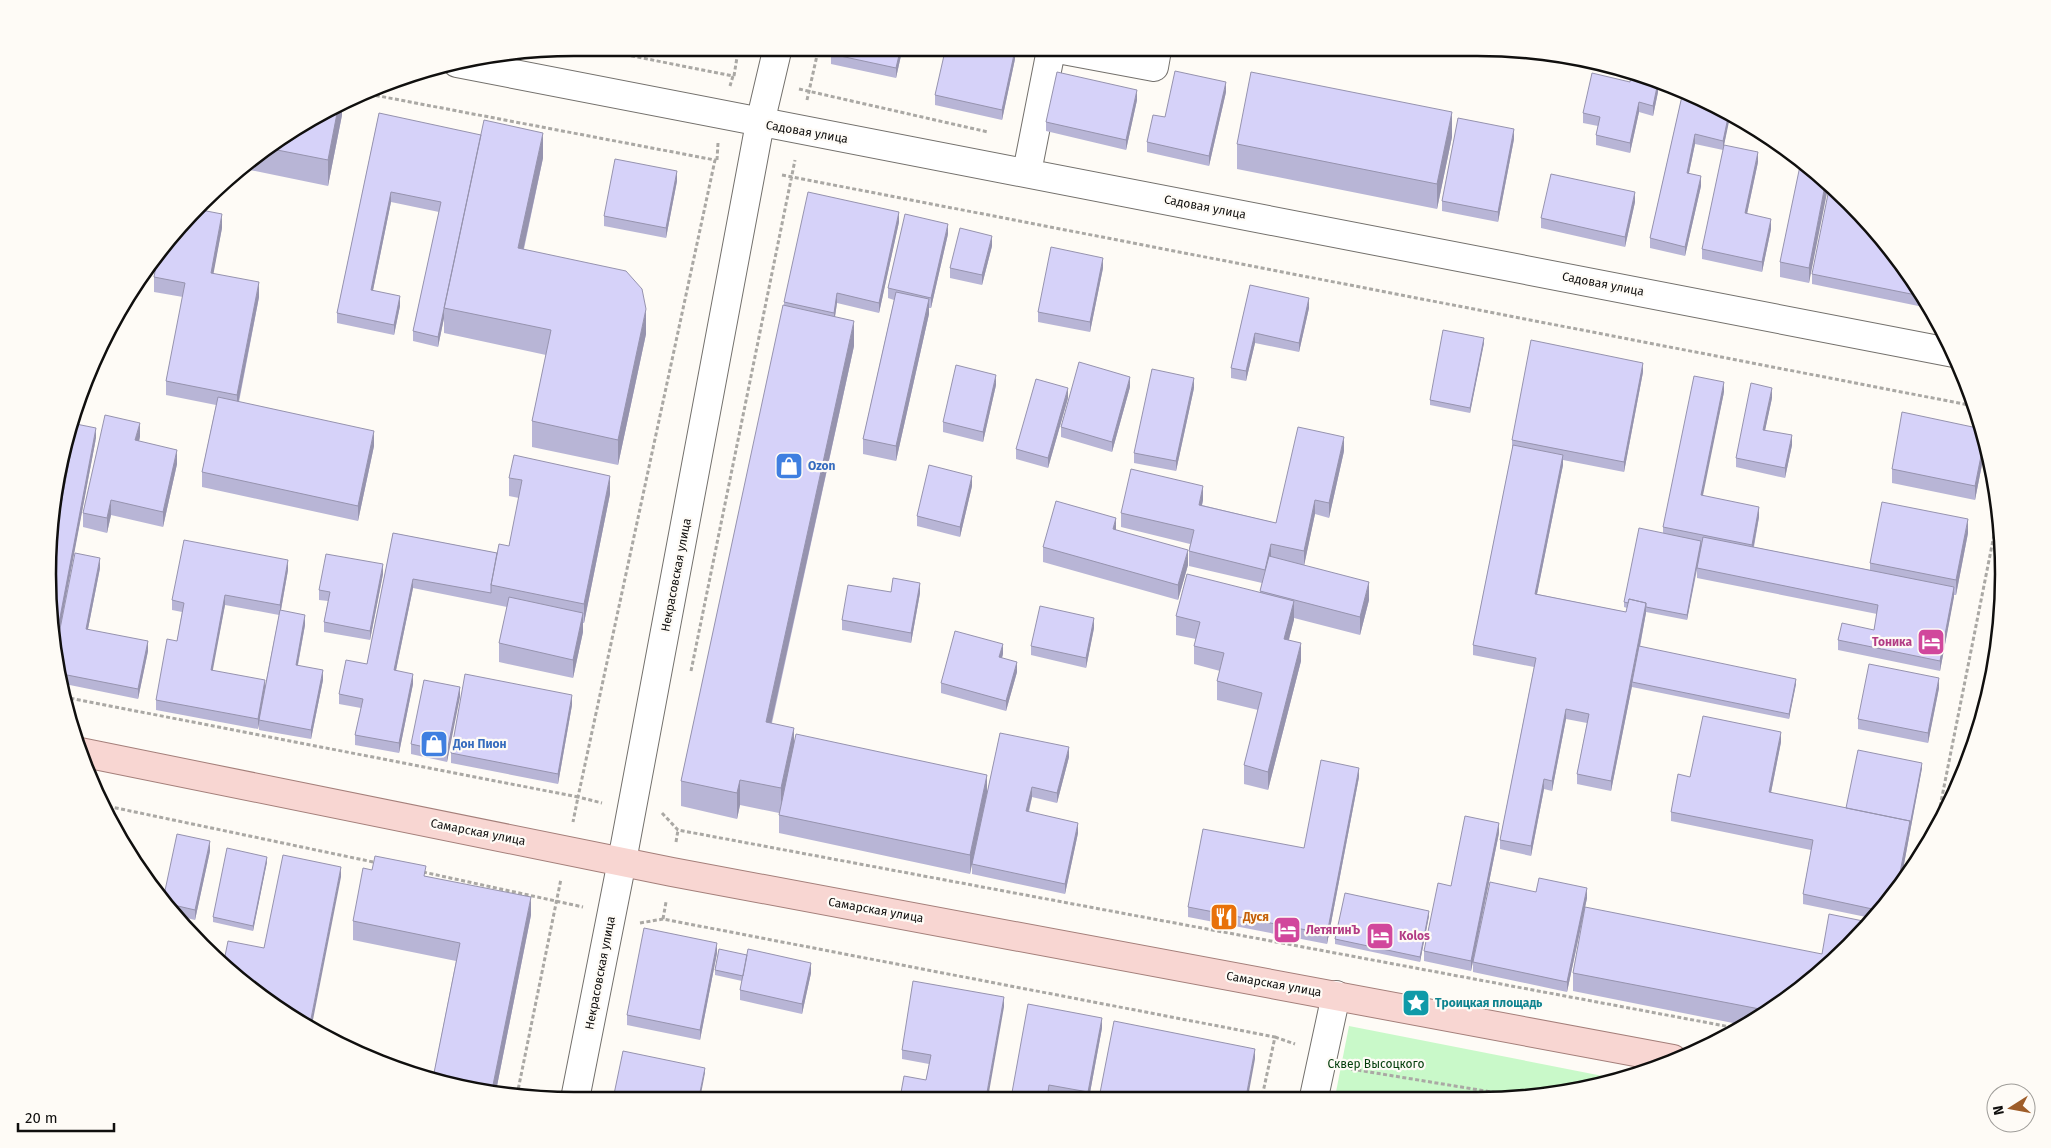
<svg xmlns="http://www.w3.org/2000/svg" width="2051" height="1148" font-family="'Fira Sans',sans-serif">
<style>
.green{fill:#c9f9c9}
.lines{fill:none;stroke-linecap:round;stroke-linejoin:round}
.minor-casing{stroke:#73706c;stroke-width:30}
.major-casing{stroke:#a47f7a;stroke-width:30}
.path{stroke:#aaa8a4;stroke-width:3;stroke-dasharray:4 2.5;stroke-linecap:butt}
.minor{stroke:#fff;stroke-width:28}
.major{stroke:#f8d6d2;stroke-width:28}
.wall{fill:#b8b5d6;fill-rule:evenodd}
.shaded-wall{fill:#9693ae}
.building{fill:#d6d2f9;stroke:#9693ae}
.labels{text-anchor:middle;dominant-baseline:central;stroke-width:4.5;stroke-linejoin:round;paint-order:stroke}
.street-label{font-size:12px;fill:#100f0e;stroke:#fefbf6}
.shop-label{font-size:12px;font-weight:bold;fill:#366cbe;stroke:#fefbf6;text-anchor:start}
.hotel-label{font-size:12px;font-weight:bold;fill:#b23c85;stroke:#fefbf6;text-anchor:start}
.food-label{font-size:12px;font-weight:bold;fill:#c56008;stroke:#fefbf6;text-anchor:start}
.culture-label{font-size:12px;font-weight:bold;fill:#0d838f;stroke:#fefbf6;text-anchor:start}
.park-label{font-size:12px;fill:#013c09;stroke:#fefbf6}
.rim{fill:none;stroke:#100f0e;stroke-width:2.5}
</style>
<rect width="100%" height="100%" fill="#fefbf6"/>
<path class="green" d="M1349 1026 1618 1079 1545 1096 1335 1097Z"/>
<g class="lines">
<defs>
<path id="minor" d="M1063 50 1154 67 1157 50
M457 63 1954 353
M1027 172 1051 50
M1314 1097 1336 995
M575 1099 622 861 760 123 777 51"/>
<path id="major" d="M80 752 672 872 1673 1059"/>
</defs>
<use href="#minor" class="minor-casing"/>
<use href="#major" class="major-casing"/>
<path class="path" d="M612 52 733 76 730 86
M734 76 738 51
M799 89 988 132
M363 93 715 160 578 797 602 803
M807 100 818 51
M717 160 718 143
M782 175 1974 406
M691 671 795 160
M64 697 578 797 573 822
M102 805 378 863
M662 813 678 830 1736 1028
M1935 832 1998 515
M676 842 678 830
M423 872 583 907
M663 919 666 902
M640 923 663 919 1275 1037 1262 1097
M1275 1037 1295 1044
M1351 1069 1516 1096
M517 1095 561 879"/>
<use href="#minor" class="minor"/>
<use href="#major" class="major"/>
</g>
<path class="wall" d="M902 51 896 78 831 64V54Z
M1015 59 1002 120 935 105V95Z
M1226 92 1209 166 1147 152V142L1165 117Z
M1658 92 1653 116 1639 112 1630 153 1596 145V135L1598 126 1583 123V113Z
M1682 96 1730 113 1723 150 1695 144 1689 173 1701 186 1685 256 1650 248V238Z
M1137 100 1126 150 1046 131V122Z
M342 102V115L328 186 240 168 254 156Z
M379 113 543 158 524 249 646 334 618 465 532 447V421L546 355 444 333V318L438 347 413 341V331L439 212 391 202 373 290 400 306 394 335 337 323V313Z
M1735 116 1740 118 1747 123 1735 120Z
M1452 137 1437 209 1237 169V144Z
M1514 139 1498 222 1442 211V201Z
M1758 162 1747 214 1771 229 1762 272 1702 259V249Z
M1824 178 1809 283 1780 277V262Z
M677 181 666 238 604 226V216Z
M1635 202 1625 247 1541 228V218Z
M899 222 879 313 837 303 835 316 854 346 772 723 794 742 987 775 970 874 779 833V813L740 805 737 819 681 806V781L784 305V302Z
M222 228 213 273 259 297 239 402 374 446 358 521 202 487V472L216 405 166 395V381L183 297 154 292V277Z
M948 234 931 308H929V314L896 461 863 454V439L894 300 888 298V288Z
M992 246 982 285 950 278V268Z
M1895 254 1928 308 1812 284V274Z
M1103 268 1090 332 1038 322V312Z
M1250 285 1309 308 1299 352 1255 343 1246 381 1231 378V368Z
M1484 343 1470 413 1430 405V400Z
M1643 372 1624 472 1563 460V465L1537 594 1626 612 1627 608 1624 607V602L1663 533V527L1724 392 1702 495 1759 517 1754 547 1870 570V563L1968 533 1956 595H1954L1940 671 1838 650V640L1874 630 1877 614 1697 578V570L1687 620 1646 612 1640 647 1796 684 1789 719 1632 687V686L1611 791 1577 784V774L1587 723 1566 719 1552 791 1544 789 1531 856 1500 849V840L1534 667 1473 655V645L1512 450V440Z
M996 385 983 442 943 432V422Z
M1130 387 1112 452 1061 437V427Z
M1194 388 1176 471 1134 463V453Z
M1068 398 1048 468 1016 459V449Z
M1772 398 1765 430 1792 445 1785 478 1736 467V458Z
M140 437 139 441 177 464 163 527 111 515 107 533 83 527V513Z
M96 438 61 620 100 568 88 629 148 651 138 699 60 683 58 677 49 608Z
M1986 444 1975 500 1892 483V469Z
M1344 451 1329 518 1315 514 1304 565 1369 600 1360 635 1294 618 1289 640 1301 661 1268 790 1244 784V765L1258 710 1217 700V681L1220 671 1194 664V646L1196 639 1176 635V616L1260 592 1262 583 1189 566V551L1190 544 1121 527V513L1203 500 1202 505 1276 523Z
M509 478 610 494 584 623H583V632L573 678 499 662V643L507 607 413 588 396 670 413 684 399 753 355 745V735L361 708 339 704V694L367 664 393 533 497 553 509 546 519 498 509 496Z
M972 486 960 537 917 526V516Z
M1116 530 1188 565 1178 600 1043 562V547Z
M288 570 281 610 305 625 298 665 323 680 311 739 259 730V723L258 729 156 710V700L177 641 182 612 172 610V600ZM225 605 279 615 265 686 212 670Z
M383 574 370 640 324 632V622L328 601 319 600V590Z
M891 592 920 593 911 643 842 630V620Z
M1094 628 1086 668 1031 655V646Z
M1003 654 1002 658 1017 672 1006 711 941 693V683Z
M460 687 447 762 411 754V744Z
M1939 688 1928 743 1858 729V719Z
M572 705 558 784 451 763V753Z
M1000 733 1069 757 1057 803 1032 797 1029 812 1078 833 1065 894 972 874V864Z
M1781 742 1771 793 1846 808 1922 768 1901 880 1871 918 1803 904V894L1811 850 1671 821V812L1690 777Z
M1359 777 1327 944 1188 917V907L1304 848Z
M1499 833 1471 971 1424 961V951L1451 886Z
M210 851 195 920 174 915 163 900Z
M267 862 253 931 213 922V917Z
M372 870 426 876 531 915 496 1091 433 1078 456 961 353 940V921Z
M1536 892 1587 898 1567 992 1473 972V962Z
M1429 916 1420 962 1335 944V939Z
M1849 946 1769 1012 1743 1025 1573 991V973L1822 954Z
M717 953 700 1040 627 1025V1015Z
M715 970 811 973 802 1014 740 1000V990L742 981 715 975Z
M1004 1007 926 1080 929 1064 902 1059V1050Z
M1102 1028 1089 1098H1066L1049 1094V1098H1011Z"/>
<path class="shaded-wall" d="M1015 50V59L1002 120V110Z
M900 51H902L896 78V68Z
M1226 82V92L1209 166V156Z
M1658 82V92L1653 116V106Z
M1137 90V100L1126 150V140Z
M342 102V115L328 186V160L339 103Z
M1639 102V112L1630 153V143Z
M1452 112V137L1437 209V184Z
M1729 113H1730V117L1723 150V141Z
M1514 129V139L1498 222V212Z
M543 133V158L518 274V248Z
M1695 134V144L1687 182V173Z
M1758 152V162L1745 223V213Z
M677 171V181L666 238V228Z
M1701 176V186L1685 256V247Z
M1826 180 1829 183 1809 283V268Z
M391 192V202L371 300V290Z
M1635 192V202L1625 247V237Z
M899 212V222L879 313V303Z
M222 214V228L211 287V273Z
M1771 219V229L1762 272V262Z
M948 224V234L931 308V298Z
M992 236V246L982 285V275Z
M1103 258V268L1090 332V322Z
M259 282V297L237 409V395Z
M837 293V303L834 323V313Z
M400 296V306L394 335V325Z
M1309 298V308L1299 352V343Z
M929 299V314L896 461V446Z
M444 308V318L438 347V337Z
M646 309V334L618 465V440Z
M854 321V346L766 747V722Z
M1255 333V343L1246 381V371Z
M1484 338V343L1470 413V408Z
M1643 363V372L1624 472V462Z
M996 375V385L983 442V432Z
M1130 377V387L1112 452V442Z
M1194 378V388L1176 471V461Z
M1724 382V392L1701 505V495Z
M1068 388V398L1048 468V458Z
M1772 388V398L1763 440V430Z
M140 423V437L135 455V440Z
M96 428V438L55 655 54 649Z
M374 431V446L358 521V506Z
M1792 435V445L1785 478V468Z
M1985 436 1986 444 1975 500V486Z
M1344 437V451L1329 518V503Z
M177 450V464L163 527V512Z
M1563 455V465L1535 604V594Z
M610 476V494L584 623V604Z
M972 476V486L960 537V527Z
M1203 486V500L1199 519V505Z
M111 500V515L107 533V518Z
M1315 500V514L1304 566V551Z
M1759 507V517L1752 555V545Z
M1116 518V533L1113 529Z
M1968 519V533L1956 595V580Z
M1701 541V546L1687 620V615Z
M1271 544V559L1265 570Z
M1188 550V565L1178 600V585Z
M100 558V568L86 639V629Z
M288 560V570L280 615V605Z
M383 564V574L370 640V631Z
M413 579V588L394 680V670Z
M1369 582V600L1360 635V617Z
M920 583V593L911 643V633Z
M1954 587V597L1940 671V661Z
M225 595V605L211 680V670Z
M1294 601V620L1284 657V639Z
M1646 603V613L1633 682H1632V686L1611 791V781Z
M583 613V632L573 678V660Z
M305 615V625L296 674V665Z
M1094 618V628L1086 668V658Z
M148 641V651L138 699V689Z
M1301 643V661L1268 790V772Z
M1003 644V654L999 667V657Z
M1017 662V672L1006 711V701Z
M323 670V680L311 739V730Z
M413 674V684L399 753V743Z
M1939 678V688L1928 743V733Z
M1796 679V684L1789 719V714Z
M265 680V690L258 729V719Z
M460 687V697L447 762V752Z
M572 695V705L558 784V774Z
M1566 709V719L1552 791V781Z
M794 728V753L781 814V788Z
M1781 732V742L1769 802V792Z
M1069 747V757L1057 803V793Z
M1922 763V768L1901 880 1898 883Z
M1359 768V777L1327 944V934Z
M987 775V794L970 874V855Z
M1544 779V789L1531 856V846Z
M740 780V805L737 819V793Z
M1032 787V797L1026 821V811Z
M1078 823V833L1065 894V884Z
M1499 823V833L1471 971V961Z
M210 841V851L195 920V910Z
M267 857V862L253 931V926Z
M341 867V877L311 1030 309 1029Z
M1587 888V898L1567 992V982Z
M531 897V915L496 1091 492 1090Z
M1429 911V916L1420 962V957Z
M717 943V953L700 1040V1030Z
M811 963V973L802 1014V1004Z
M1004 997V1007L988 1098H986Z
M1102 1018V1028L1089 1098H1088V1092Z
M1255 1049V1059L1248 1097H1246Z
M705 1068V1073L700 1099 699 1097Z
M1049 1085V1098H1047Z"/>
<path class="building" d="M1015 50 1002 110 935 95 945 51Z
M831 51H900L896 68 831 54Z
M1175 71 1226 82 1209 156 1147 142 1153 115 1165 117Z
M1057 72 1137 90 1126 140 1046 122Z
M1251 72 1452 112 1437 184 1237 144Z
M1592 73 1630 82 1631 76 1658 82 1653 106 1639 102 1630 143 1596 135 1600 117 1583 113Z
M1682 96 1701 100 1729 113 1723 141 1695 134 1687 173 1701 176 1685 247 1650 238Z
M339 103 328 160 267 148Z
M379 113 481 135 438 337 413 331 441 202 391 192 371 290 400 296 394 325 337 313Z
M1458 118 1514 129 1498 212 1442 201Z
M484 120 543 133 518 248 626 271 642 289 646 309 618 440 532 421 551 330 444 308Z
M1724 145 1758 152 1745 213 1771 219 1762 262 1702 249Z
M615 159 677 171 666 228 604 216Z
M1801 161 1826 180 1809 268 1780 262Z
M1551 174 1635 192 1625 237 1541 218Z
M1830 184 1895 254 1921 296 1812 274Z
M808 192 899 212 879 303 837 293 834 313 784 302Z
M196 209 222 214 211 273 259 282 237 395 166 381 185 283 154 277 158 255Z
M905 214 948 224 931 298 888 288Z
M960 228 992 236 982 275 950 268Z
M1051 247 1103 258 1090 322 1038 312Z
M1250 285 1309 298 1299 343 1255 333 1246 371 1231 368Z
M896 292 929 299 896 446 863 439Z
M783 305 854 321 766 722 794 728 781 788 740 780 737 793 681 781Z
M1443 330 1484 338 1470 408 1430 400Z
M1531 340 1643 363 1624 462 1512 440Z
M1079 362 1130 377 1112 442 1061 427Z
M956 365 996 375 983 432 943 422Z
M1152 369 1194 378 1176 461 1134 453Z
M1694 376 1724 382 1701 495 1759 507 1752 545 1663 527Z
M1036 379 1068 388 1048 458 1016 449Z
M1751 383 1772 388 1763 430 1792 435 1785 468 1736 458Z
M218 397 374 431 358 506 202 472Z
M1902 412 1982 429 1985 436 1975 486 1892 469Z
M105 415 140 423 135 440 177 450 163 512 111 500 107 518 83 513Z
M76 424 96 428 54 649 49 608 50 563Z
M1298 427 1344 437 1329 503 1315 500 1304 551 1271 544 1265 570 1189 551 1194 530 1121 513 1131 469 1203 486 1199 505 1276 523Z
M1513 445 1563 455 1535 594 1626 612 1629 599 1646 603 1611 781 1577 774 1589 714 1566 709 1552 781 1544 779 1531 846 1500 840 1536 658 1473 645Z
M514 455 610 476 584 604 491 585 499 544 509 546 522 480 509 478Z
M929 465 972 476 960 527 917 516Z
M1056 501 1116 518 1113 529 1188 550 1178 585 1043 547Z
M1882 502 1968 519 1956 580 1870 563Z
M1639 528 1701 541 1687 615 1646 607V603L1629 599 1628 603 1624 602Z
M393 533 497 553 491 585V593L413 579 394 670 413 674 399 743 355 735 363 699 339 694 346 660 367 664Z
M1703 537 1954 587 1940 661 1838 640 1842 623 1874 630 1878 605 1697 568Z
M184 540 288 560 280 605 225 595 211 670 265 680 258 719 156 700 167 639 177 641 184 603 172 600Z
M75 553 100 558 86 629 148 641 138 689 57 673 55 654Z
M326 554 383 564 370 631 324 622 330 592 319 590Z
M1269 556 1369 582 1360 617 1260 591Z
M1187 574 1294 601 1284 639 1301 643 1268 772 1244 765 1262 693 1217 681 1224 653 1194 646 1200 622 1176 616Z
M893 578 920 583 911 633 842 620 848 585 891 592Z
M509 597 583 613 573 660 499 643Z
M1040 606 1094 618 1086 658 1031 646Z
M280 610 305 615 296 665 323 670 311 730 259 720Z
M955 631 1003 644 999 657 1017 662 1006 701 941 683Z
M1639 646 1796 679 1789 714 1632 682Z
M1869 664 1939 678 1928 733 1858 719Z
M465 674 572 695 558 774 451 753Z
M424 680 460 687 447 752 411 744Z
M1703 716 1781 732 1769 792 1910 821 1898 883 1877 910 1803 894 1813 840 1671 812 1678 774 1690 777Z
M1000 733 1069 747 1057 793 1032 787 1026 811 1078 823 1065 884 972 864Z
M796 734 987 775 970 855 779 815Z
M1858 750 1922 763 1910 825V821L1846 808Z
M1321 760 1359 768 1327 934 1188 907 1203 829 1304 848Z
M1465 816 1499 823 1471 961 1424 951 1438 883 1451 886Z
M177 834 210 841 195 910 165 903 163 900Z
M227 848 267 857 253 926 213 917Z
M283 855 341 867 309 1029 227 970 223 966 228 941 264 948Z
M375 856 426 866 424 876 531 897 492 1090 433 1078 460 943 353 921 363 868 372 870Z
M1539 878 1587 888 1567 982 1473 962 1490 882 1536 892Z
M1345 893 1429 911 1420 957 1335 939Z
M1585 907 1822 954 1829 914 1868 922 1849 946 1770 1011 1573 973Z
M644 928 717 943 700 1030 627 1015Z
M719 949 747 955 743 976 715 970Z
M748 949 811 963 802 1004 740 990Z
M913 981 1004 997 986 1098H900L904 1076 926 1080 931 1055 902 1050Z
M1028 1004 1102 1018 1088 1092 1049 1085 1047 1098H1011Z
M1114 1021 1255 1049 1246 1097 1099 1098Z
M623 1051 705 1068 699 1097 710 1099H613Z
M832 1095 848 1098H832Z"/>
<defs>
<symbol id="shop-square" viewBox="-11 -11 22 22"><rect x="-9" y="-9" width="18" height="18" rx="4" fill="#3f7fe0" stroke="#fefbf6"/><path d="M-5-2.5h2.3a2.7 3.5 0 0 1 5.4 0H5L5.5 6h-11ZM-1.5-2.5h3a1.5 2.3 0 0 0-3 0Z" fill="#fff"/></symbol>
<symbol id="hotel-square" viewBox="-11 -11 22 22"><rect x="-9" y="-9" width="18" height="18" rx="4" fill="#d1479c" stroke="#fefbf6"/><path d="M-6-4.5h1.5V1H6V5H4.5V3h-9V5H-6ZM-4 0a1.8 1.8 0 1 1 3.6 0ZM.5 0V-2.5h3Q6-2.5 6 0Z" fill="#fff"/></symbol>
<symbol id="restaurant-square" viewBox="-11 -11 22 22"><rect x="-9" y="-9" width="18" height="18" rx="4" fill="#e8710a" stroke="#fefbf6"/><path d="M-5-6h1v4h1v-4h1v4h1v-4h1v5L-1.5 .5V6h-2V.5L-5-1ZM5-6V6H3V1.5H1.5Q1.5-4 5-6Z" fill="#fff"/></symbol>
<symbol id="sight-square" viewBox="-11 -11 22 22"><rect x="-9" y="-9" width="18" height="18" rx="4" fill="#0f9aa8" stroke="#fefbf6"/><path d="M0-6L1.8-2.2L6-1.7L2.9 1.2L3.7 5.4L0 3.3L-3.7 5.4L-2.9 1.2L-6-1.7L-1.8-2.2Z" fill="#fff"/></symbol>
</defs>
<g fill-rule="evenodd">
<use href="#shop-square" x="773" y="450" width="32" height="32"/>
<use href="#hotel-square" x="1915" y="626" width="32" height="32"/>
<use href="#shop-square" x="418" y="728" width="32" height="32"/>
<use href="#restaurant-square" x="1208" y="901" width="32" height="32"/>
<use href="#hotel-square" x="1271" y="914" width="32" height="32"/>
<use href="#hotel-square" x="1364" y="920" width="32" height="32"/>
<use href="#sight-square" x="1400" y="987" width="32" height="32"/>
</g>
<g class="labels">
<g class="street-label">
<text transform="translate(807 132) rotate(10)">Садовая улица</text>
<text transform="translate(1205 207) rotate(11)">Садовая улица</text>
<text transform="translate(1603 284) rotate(11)">Садовая улица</text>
<text transform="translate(676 575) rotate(-79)">Некрасовская улица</text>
<text transform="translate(478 832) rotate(11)">Самарская улица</text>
<text transform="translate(876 910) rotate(10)">Самарская улица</text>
<text transform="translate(600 973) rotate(-79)">Некрасовская улица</text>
<text transform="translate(1274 984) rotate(10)">Самарская улица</text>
</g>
<g class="shop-label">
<text x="808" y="466">Ozon</text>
<text x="453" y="744">Дон Пион</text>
</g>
<g class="hotel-label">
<text x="1912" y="642" text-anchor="end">Тоника</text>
<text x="1306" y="930">ЛетягинЪ</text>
<text x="1399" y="936">Kolos</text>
</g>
<g class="food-label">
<text x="1243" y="917">Дуся</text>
</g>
<g class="culture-label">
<text x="1435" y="1003">Троицкая площадь</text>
</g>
<g class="park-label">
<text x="1376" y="1064">Сквер Высоцкого</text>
</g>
</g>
<path d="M0 0H2051V1148H0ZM574 56H1477A518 518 0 0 1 1995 574V574A518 518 0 0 1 1477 1092H574A518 518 0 0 1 56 574V574A518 518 0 0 1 574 56Z" fill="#fefbf6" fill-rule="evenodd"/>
<path class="rim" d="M574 56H1477A518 518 0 0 1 1995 574V574A518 518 0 0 1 1477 1092H574A518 518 0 0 1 56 574V574A518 518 0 0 1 574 56Z"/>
<g transform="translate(2011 1108) rotate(259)"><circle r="24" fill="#fefbf6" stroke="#9f9d99"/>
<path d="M0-4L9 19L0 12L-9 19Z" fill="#9e5d29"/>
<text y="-8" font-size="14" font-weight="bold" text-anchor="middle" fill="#100f0e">N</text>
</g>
<path d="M18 1123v8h96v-8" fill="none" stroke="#100f0e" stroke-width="2.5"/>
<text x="25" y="1123" font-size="15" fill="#100f0e" stroke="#fefbf6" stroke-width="4" paint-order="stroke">20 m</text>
</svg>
